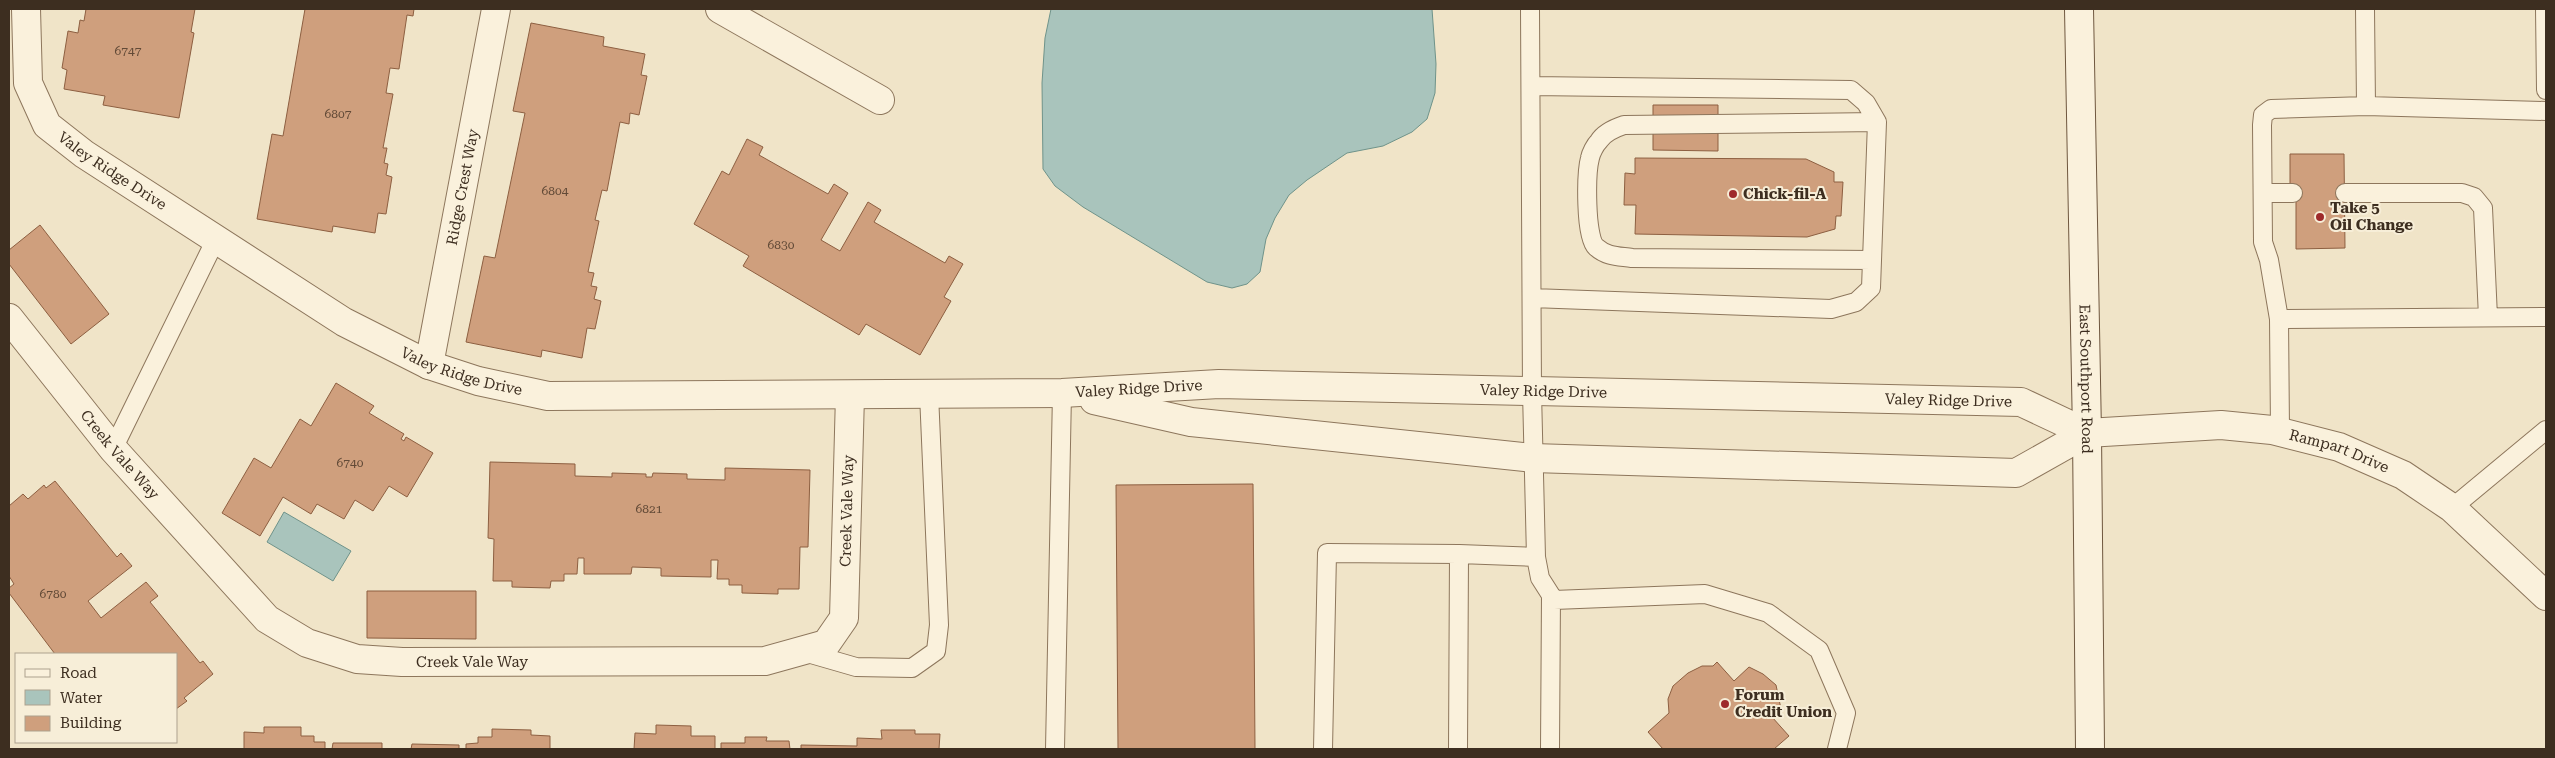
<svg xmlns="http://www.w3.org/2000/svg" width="2555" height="758" font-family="'Roboto Serif',serif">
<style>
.water{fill:#a9c4bc;stroke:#6f938a}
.building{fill:#cf9f7d;stroke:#8d5f41}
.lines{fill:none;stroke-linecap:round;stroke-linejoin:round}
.lane-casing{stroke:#8d765c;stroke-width:20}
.street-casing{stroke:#8d765c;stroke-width:30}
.secondary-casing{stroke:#6f573f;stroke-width:30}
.lane{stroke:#faf1dc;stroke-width:18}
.street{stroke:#faf1dc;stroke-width:28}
.secondary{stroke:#faf1dc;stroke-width:28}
.poi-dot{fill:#9e2a2b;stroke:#f7eed8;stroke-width:2}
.labels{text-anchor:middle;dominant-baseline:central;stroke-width:4;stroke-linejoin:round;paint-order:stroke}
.number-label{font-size:12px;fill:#624a37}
.street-label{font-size:15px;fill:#3d2e20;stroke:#f7eed8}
.poi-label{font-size:15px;font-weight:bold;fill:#3d2e20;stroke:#f7eed8;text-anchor:start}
</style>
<rect width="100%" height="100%" fill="#f0e4c8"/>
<path class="water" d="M1051 9H1432L1436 64 1435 93 1427 119 1412 132 1383 146 1347 153 1307 180 1289 195 1275 218 1266 239 1260 272 1247 284 1232 288 1207 282 1083 207 1055 186 1043 169 1042 83 1045 38Z
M284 512 351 551 333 581 267 542Z"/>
<path class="building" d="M86 9H195L191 32 194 33 179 118 103 105 105 96 64 89 67 70 62 68 68 31 78 33 80 20 84 21Z
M305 9H414L413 16 407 15 399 69 390 68 386 93 393 94 383 148H387L384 163 388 164 386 175 392 177 386 214 378 213 375 233 333 226 332 232 257 219 272 134 283 136Z
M531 23 604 37 603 46 645 54 641 75 647 76 639 115 630 113 629 124 620 122 607 191 602 190 595 220 599 221 588 272 594 273 591 286 597 287 594 299 601 301 595 329 587 328 582 358 542 350 541 357 466 342 484 256 495 258 525 113 513 111Z
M1653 105H1718V151L1653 150Z
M747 139 763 147 759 155 828 194 834 184 848 193 821 240 840 251 868 202 881 210 874 222 945 263 949 256 963 264 944 297 951 301 920 355 866 324 859 335 743 266 749 256 694 224 722 171 729 175Z
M2290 154H2344L2345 248 2296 249V186L2290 187Z
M1635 158 1806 159 1834 172V182H1843L1841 216H1836L1835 229 1807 237 1635 234 1636 205H1624L1625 173 1635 174Z
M40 225 109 314 71 344 9 264V250Z
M336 383 374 406 369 413 404 434 401 439 404 441 406 437 433 453 407 497 389 486 373 511 355 500 344 519 317 504 311 514 283 497 260 536 222 513 254 458 271 468 300 419 311 426Z
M490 462 575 464V476L612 477V473L646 474V477H652L653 473 687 474V479L725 480V468L810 470 808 547H800L799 589H778V594L742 593V585H729V579H717L718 560H711V577L661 576V568L632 567 631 574H584V558H578L577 574H564V581H551L550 588 512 587V581H493L494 539 488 538Z
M55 481 117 557 121 553 132 566 88 601 101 618 146 582 158 596 150 602 200 663 203 661 213 674 184 698 187 701 176 709V654H55L9 593V588L14 584 9 576V506L23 494 28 499 44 485 46 488Z
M1253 484 1255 749H1118L1116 485Z
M367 591H476V639L367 638Z
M1717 662 1734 681 1749 667 1763 674 1776 685 1781 709 1772 717 1789 736 1774 749H1663L1648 732 1669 713 1668 699 1673 686 1688 673 1702 666H1713Z
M656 725 691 726V736H715V749H634L635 733 656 734Z
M264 727H301V736H314V742H325V749H244V732L264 733Z
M492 729 531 730V735L550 736V749H466V744L478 743V737H492Z
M881 730H915V734H940L939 749H801V745L857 746V738L882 739Z
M745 737H767L766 741H789L790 749H721V743H745Z
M333 743H382V749H332Z
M412 744 459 745V749H411Z"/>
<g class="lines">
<defs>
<path id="lane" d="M1530 9 1532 392 1536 557 1540 578 1554 600 1705 594 1768 613 1819 650 1846 713 1837 749
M2365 9 2366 106
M2545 9 2546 90
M1531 86 1851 90 1866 103 1877 122 1871 288 1856 302 1831 309 1532 298
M2263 193H2293
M2345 193H2462L2474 197 2483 208 2488 317
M1872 260 1632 258C1619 256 1607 257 1596 247 1585 237 1586 173 1590 158 1591 153 1595 145 1599 141 1604 133 1615 128 1624 125L1877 122
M2279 319 2269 260 2263 242 2262 125 2263 115 2271 109 2366 106 2546 111
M2280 431 2279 319 2546 317
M113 449 216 239
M2452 508 2546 430
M804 652 856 667 912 668 936 651 939 625 929 394
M1055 749 1062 393
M1323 749 1327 553 1459 554
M1458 749 1459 554 1536 557
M1550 749 1551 595"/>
<g id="street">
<path id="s1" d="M26 9 28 83 47 125 84 154 344 322 429 365 478 381 548 396 1062 393 1219 384 2021 402 2087 433"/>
<path d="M720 9 880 100"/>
<path id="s2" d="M9 318 113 449 267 619 307 643 357 659 402 662 765 661 826 644 844 618 850 395"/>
<path id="s3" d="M429 365 496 9"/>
<path id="s4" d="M1094 400 1191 422 1533 458 2016 473 2087 433 2221 425 2272 430 2339 447 2403 475 2452 508 2546 596"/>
</g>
<g id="secondary">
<path id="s5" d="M2079 9 2087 433 2090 749"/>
</g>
</defs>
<use href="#lane" class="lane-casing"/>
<use href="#street" class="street-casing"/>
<use href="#secondary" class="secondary-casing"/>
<use href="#lane" class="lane"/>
<use href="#street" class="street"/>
<use href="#secondary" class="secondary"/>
</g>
<g class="poi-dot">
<circle cx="1733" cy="194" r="5"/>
<circle cx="2320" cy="217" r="5"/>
<circle cx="1725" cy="704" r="5"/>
</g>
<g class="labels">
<g class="number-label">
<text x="128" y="51">6747</text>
<text x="338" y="114">6807</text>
<text x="555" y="191">6804</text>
<text x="781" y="245">6830</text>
<text x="350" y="463">6740</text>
<text x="649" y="509">6821</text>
<text x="53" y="594">6780</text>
</g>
<g class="street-label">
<text stroke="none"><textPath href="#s1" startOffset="200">Valey Ridge Drive</textPath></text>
<text stroke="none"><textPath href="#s3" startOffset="181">Ridge Crest Way</textPath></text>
<text stroke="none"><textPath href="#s1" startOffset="605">Valey Ridge Drive</textPath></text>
<text stroke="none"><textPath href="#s5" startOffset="370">East Southport Road</textPath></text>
<text stroke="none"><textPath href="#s1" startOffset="1286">Valey Ridge Drive</textPath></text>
<text stroke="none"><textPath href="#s1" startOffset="1691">Valey Ridge Drive</textPath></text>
<text stroke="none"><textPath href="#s1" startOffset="2096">Valey Ridge Drive</textPath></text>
<text stroke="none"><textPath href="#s4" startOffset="1264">Rampart Drive</textPath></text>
<text stroke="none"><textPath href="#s2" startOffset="176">Creek Vale Way</textPath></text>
<text stroke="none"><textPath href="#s2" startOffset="1106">Creek Vale Way</textPath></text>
<text stroke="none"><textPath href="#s2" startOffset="611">Creek Vale Way</textPath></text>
</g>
<g class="poi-label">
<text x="1743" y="194">Chick-fil-A</text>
<text x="2330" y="208">Take 5<tspan x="2330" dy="17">Oil Change</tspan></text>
<text x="1735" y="695">Forum<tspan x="1735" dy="17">Credit Union</tspan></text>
</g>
</g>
<rect width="2555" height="758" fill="none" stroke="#3d2e20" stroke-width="20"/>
<rect x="15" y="653" width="162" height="90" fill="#f7eed8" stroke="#ada18e"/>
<rect x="25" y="669" width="25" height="8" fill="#faf1dc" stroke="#ada18e"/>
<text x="60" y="678" font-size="15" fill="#3d2e20">Road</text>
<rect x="25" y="690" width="25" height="15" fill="#a9c4bc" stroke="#ada18e"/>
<text x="60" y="703" font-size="15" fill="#3d2e20">Water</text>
<rect x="25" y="716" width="25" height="15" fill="#cf9f7d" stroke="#ada18e"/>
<text x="60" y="728" font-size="15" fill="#3d2e20">Building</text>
</svg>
